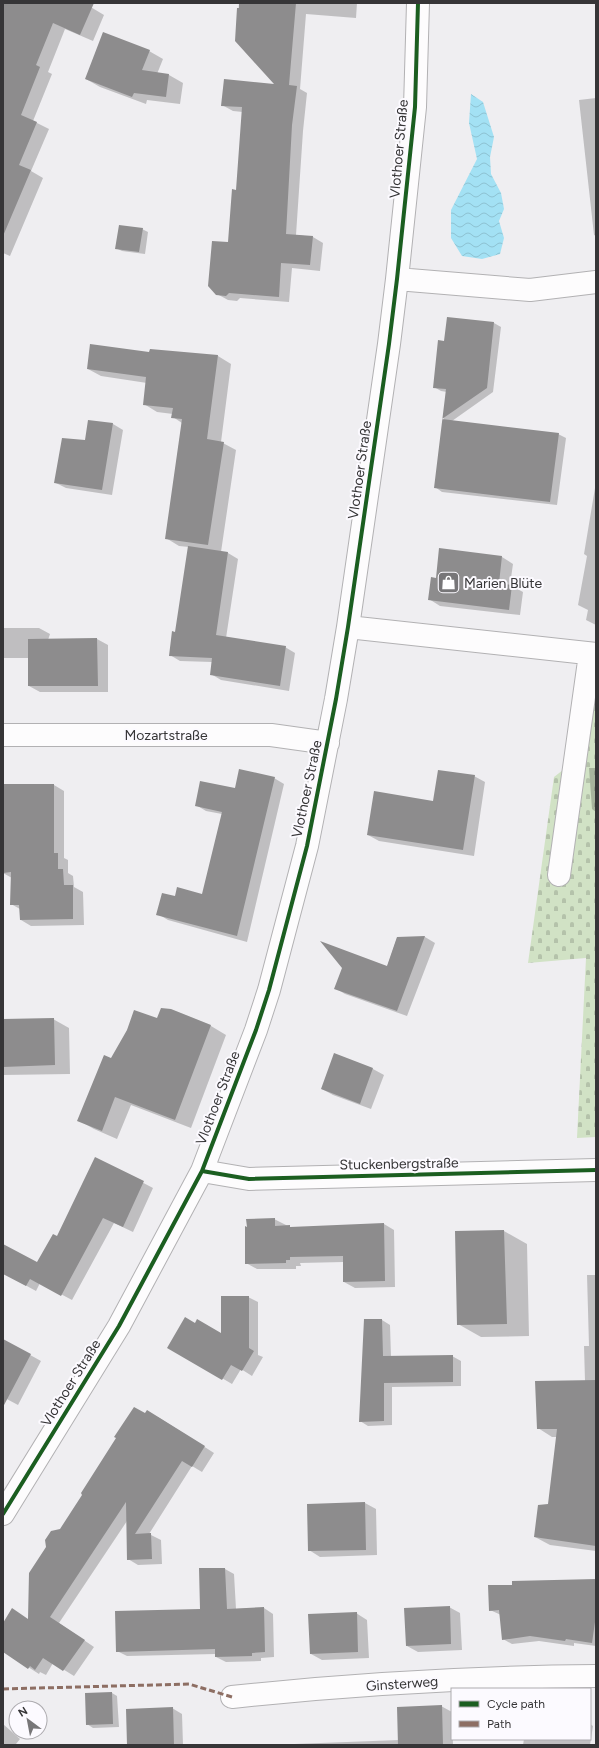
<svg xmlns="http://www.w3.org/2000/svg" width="599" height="1748" font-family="Figtree,sans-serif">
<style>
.cemetery{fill:url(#cemetery-stones)}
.water{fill:url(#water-waves)}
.shadow{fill:#0003}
.building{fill:#8d8c8d}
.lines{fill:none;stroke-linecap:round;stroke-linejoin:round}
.minor-casing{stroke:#b2b1b3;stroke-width:24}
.minor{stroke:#fdfcfd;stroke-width:22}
.quiet{stroke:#8d6e63;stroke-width:3;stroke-dasharray:6 3;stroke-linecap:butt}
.cycleway-casing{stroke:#fcfaff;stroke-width:6}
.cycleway{stroke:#1b5e20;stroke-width:4}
.labels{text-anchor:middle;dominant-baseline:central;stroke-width:4;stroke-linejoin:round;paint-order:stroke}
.street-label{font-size:14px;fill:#363537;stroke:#fcfaff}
.poi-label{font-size:14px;fill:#363537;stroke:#fcfaff;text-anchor:start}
</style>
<defs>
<pattern id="cemetery-stones" width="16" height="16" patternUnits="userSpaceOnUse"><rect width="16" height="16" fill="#d1e2c5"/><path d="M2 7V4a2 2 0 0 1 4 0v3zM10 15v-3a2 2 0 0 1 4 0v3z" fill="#b4c2aa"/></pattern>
<pattern id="water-waves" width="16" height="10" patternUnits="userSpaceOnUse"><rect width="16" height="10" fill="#a3e1f4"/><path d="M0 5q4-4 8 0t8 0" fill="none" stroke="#8dc2d2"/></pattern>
</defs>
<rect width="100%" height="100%" fill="#efeef1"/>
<path class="cemetery" d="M596 683V1137L577 1138 586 958 528 963 554 777 586 752Z"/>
<path class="water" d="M471 94 483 102 494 137 490 157 491 174 501 193 504 209 499 221 504 238 500 254 482 259 462 256 451 238V210L477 159 469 123Z"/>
<path class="shadow" d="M26 3H84L104 15 93 41 65 29 48 72 52 74 33 121 49 129 31 171 43 178 10 256 3 253V37Z
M239 3H357L356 18 306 14 300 89 307 93 303 131 296 235 313 237 323 243 320 271 292 268 289 302 240 298 237 301 228 300 217 294 229 243 237 191 243 112 233 111 222 105 277 85 236 40Z
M149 51 163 59 157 74 169 75 183 83 180 104 147 100 146 104 100 87 86 79Z
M596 98V236L594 235 579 100Z
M142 229 148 232 145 254 122 251 116 248Z
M494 323 501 327 493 392 452 421 558 434 566 438 557 505 442 492 435 487 447 392 441 391 434 387 445 342Z
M150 353 218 356 231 364 221 442 236 450 221 552 228 553 238 559 226 638 285 647 295 653 289 691 221 680 211 674 212 662 180 661 170 655 176 633 189 547 179 546 166 538 182 423 173 417V414L157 412 144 404 147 383 101 376 88 369Z
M89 421 113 424 123 430 112 495 66 488 56 483 86 441Z
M596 482V625L586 620 588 610 578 605 587 556 584 554Z
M440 550 502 557 513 564 510 585 523 592 520 615 440 606 429 599 437 579Z
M3 628H39L50 634 48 640 97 639 108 645V692H40L29 686V658H3Z
M589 768H596V812L592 809Z
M474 776 485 782 474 856 379 841 368 835 433 802Z
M274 778 284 784 247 942 168 920 158 914 176 898 203 895 222 814 206 811 196 805 236 789Z
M3 785H54L64 791V858L68 860V873L73 876 74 887 83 892 84 925 31 926 21 920 20 909 11 904 12 878 3 873Z
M425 937 435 943 407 1016 345 994 335 988 387 967 397 938Z
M53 1019 69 1028 70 1074 3 1075V1020Z
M157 1020 211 1026 226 1035 191 1128 131 1105 117 1139 94 1129 78 1120 111 1059Z
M335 1055 373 1069 384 1075 371 1109 333 1095 322 1089Z
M3 1128 4 1129 3 1158Z
M96 1158 153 1188 133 1232 114 1223 72 1300 40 1283 36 1291 3 1273V1258L38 1264 57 1238Z
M274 1219 292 1228 384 1224 394 1230 395 1287 355 1288 344 1282V1262L300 1263 301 1266H296V1269H257L246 1263Z
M504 1231 527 1244 529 1336 481 1337 458 1324 456 1232Z
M587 1275H596V1551L550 1545 535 1537 549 1505 557 1437H552L538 1428 585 1381 584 1346H589Z
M248 1297 258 1302V1355L263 1357 252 1376 241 1369 232 1384 169 1347 195 1324 222 1334Z
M382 1320 390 1325 391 1357 452 1356 461 1361V1386L392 1387V1425L368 1426 360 1421Z
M3 1340 41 1361 18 1405 3 1397Z
M146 1415 158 1417 214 1453 202 1472 192 1466 149 1534 161 1540 162 1564 138 1565 128 1559 127 1521 59 1623 94 1647 74 1676 53 1663 46 1675 40 1672 39 1674 3 1651V1624L29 1620 61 1530Z
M365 1503 376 1509 377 1555 320 1557 309 1550Z
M225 1569 234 1574 236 1609 264 1608 273 1614 274 1657 261 1658V1661L226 1662 216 1657V1654L127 1656 117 1651 201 1610Z
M596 1580V1646L574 1643V1646L539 1641 512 1644 503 1639 501 1615 490 1610Z
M449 1607 460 1613 462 1650 418 1652 407 1646Z
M356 1613 367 1620 369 1658 322 1660 311 1654Z
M112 1693 117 1696 119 1727 93 1728 87 1724Z
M441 1706 452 1712 453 1745H268L399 1740Z
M172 1708 182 1714 183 1745H128Z
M3 1724 20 1739 16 1744 18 1745H3Z
M590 1724 593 1726 590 1745H523L524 1739H590Z"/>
<path class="building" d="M3 3H94L80 35 53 23 36 65 40 67 21 115 37 122 19 165 31 170 3 236Z
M239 3H296L289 85 297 86 292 125 286 234 313 236 310 265 281 263 279 297 229 293 226 296 216 295 208 286 212 241 228 242 232 189 236 190 242 107 221 106 224 79 274 84 235 41 237 8H239Z
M103 32 150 50 142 70 169 74 166 97 134 93 132 97 85 79Z
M119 225 143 228 139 252 115 249Z
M447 317 494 322 487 388 442 419 559 433 550 502 434 488 446 389 433 388 438 340 444 341Z
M90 344 149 352 150 349 218 355 207 439 224 442 208 545 165 539 182 419 171 418 173 408 143 405 146 377 87 369Z
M88 420 113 423 102 490 54 483 62 438 85 440Z
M188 546 228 552 216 635 286 646 280 686 210 675 212 658 169 656 172 631 175 632Z
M439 548 502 556 499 583 512 585 509 610 428 600 431 577 436 578Z
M97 638 98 686H28V639Z
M239 769 275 777 237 936 156 915 162 893 175 896 177 887 202 894 222 812 195 806 200 781 235 788Z
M438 770 475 775 463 850 367 835 374 791 433 801Z
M3 784H54V853H58V869H63L64 885H73V919L20 920 19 905H10L11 872 3 873Z
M425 936 397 1011 334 989 342 968 320 941 387 966 397 937Z
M161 1008 171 1009 211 1025 175 1120 115 1097 102 1131 77 1121 104 1055 111 1058 127 1030 134 1010 157 1018Z
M54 1018 55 1065 3 1067V1019Z
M334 1053 373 1068 360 1104 321 1089Z
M95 1157 144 1181 123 1227 103 1218 61 1296 30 1279 26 1286 3 1274V1244L37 1262 53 1234 57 1236Z
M275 1218V1226L290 1225V1227L384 1223 385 1281 343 1282V1256L290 1257V1260H286V1263L245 1264V1226L247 1227 246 1219Z
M504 1230 507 1324 457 1325 455 1231Z
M221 1296H249V1348L254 1351 242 1371 231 1365 222 1380 167 1348 185 1317 195 1323 197 1319 221 1333Z
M364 1319H382L383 1356 453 1355V1382L384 1383V1421L359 1422Z
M3 1339 31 1354 3 1407Z
M596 1380V1546L534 1537 538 1505 548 1504 557 1429H537L535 1381Z
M134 1407 145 1413 147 1410 205 1446 192 1467 182 1461 135 1534 151 1533 152 1559 127 1560 126 1502 50 1617 85 1640 63 1671 43 1658 35 1670 30 1666 28 1669 3 1652V1623L12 1608 28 1619 29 1573 46 1547 45 1540 51 1531 60 1529 82 1495 81 1493 116 1438 114 1437Z
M365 1502 366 1550 308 1551 307 1504Z
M199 1568H225L227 1609 264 1607 265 1652 252 1653V1656L215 1657V1649L116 1652 115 1611 200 1609Z
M596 1579V1615L592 1643 566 1639 565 1641 530 1636 502 1640 499 1610 489 1611 488 1585H512V1581Z
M450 1606 451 1644 406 1646 404 1608Z
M357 1612 358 1652 310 1654 308 1614Z
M112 1692 113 1724 86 1725 85 1693Z
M442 1705 443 1745H398L397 1707Z
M173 1707 174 1745H127L126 1709Z"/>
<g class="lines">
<defs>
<path id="minor" d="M397 279 530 290 596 282
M348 627 596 654
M3 735H271L328 743
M559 875 590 654
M202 1171 249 1179 596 1170
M3 1514 119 1326 202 1171 256 1030 269 990 307 846 336 699 348 627 389 344 397 279 415 107 418 3
M232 1697C353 1684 475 1677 596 1676"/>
</defs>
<use href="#minor" class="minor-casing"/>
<use href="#minor" class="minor"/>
<path class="quiet" d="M3 1689 189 1684 232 1697"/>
<defs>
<path id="cycleway" d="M202 1171 249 1179 596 1170
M3 1514 119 1326 202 1171 256 1030 269 990 307 846 336 699 348 627 389 344 397 279 415 107 418 3"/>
</defs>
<use href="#cycleway" class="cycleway-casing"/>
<use href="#cycleway" class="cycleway"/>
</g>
<defs>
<symbol id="shop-square" viewBox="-11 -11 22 22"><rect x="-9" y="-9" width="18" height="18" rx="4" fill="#777678" stroke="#fcfaff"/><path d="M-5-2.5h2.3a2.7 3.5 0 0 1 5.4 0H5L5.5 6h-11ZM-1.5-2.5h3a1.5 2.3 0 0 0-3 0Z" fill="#fff"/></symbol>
</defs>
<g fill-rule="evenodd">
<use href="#shop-square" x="436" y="570" width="25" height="25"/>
</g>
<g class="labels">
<g class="street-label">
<text transform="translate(399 149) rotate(-85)">Vlothoer Straße</text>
<text transform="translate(360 470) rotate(-82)">Vlothoer Straße</text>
<text x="166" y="735">Mozartstraße</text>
<text transform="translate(307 789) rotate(-78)">Vlothoer Straße</text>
<text transform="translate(218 1098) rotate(-69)">Vlothoer Straße</text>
<text transform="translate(399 1164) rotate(-1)">Stuckenbergstraße</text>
<text transform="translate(71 1383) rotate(-58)">Vlothoer Straße</text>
<text transform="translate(402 1684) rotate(-4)">Ginsterweg</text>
</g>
<g class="poi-label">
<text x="464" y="583">Marien Blüte</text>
</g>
</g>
<rect width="599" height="1748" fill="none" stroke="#363537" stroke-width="8"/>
<rect x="451" y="1688" width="140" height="52" fill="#fcfaff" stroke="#adabaf"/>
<rect x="459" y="1701" width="20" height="6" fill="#1b5e20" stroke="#adabaf"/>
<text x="487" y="1708" font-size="12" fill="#363537">Cycle path</text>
<rect x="459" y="1721" width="20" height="6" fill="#8d6e63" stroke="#adabaf"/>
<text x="487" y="1728" font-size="12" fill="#363537">Path</text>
<g transform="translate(28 1720) rotate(328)"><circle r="19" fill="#fcfaff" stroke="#adabaf"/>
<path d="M0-3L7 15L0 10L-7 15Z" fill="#777678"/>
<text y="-6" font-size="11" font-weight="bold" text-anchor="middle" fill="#363537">N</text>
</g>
</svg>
